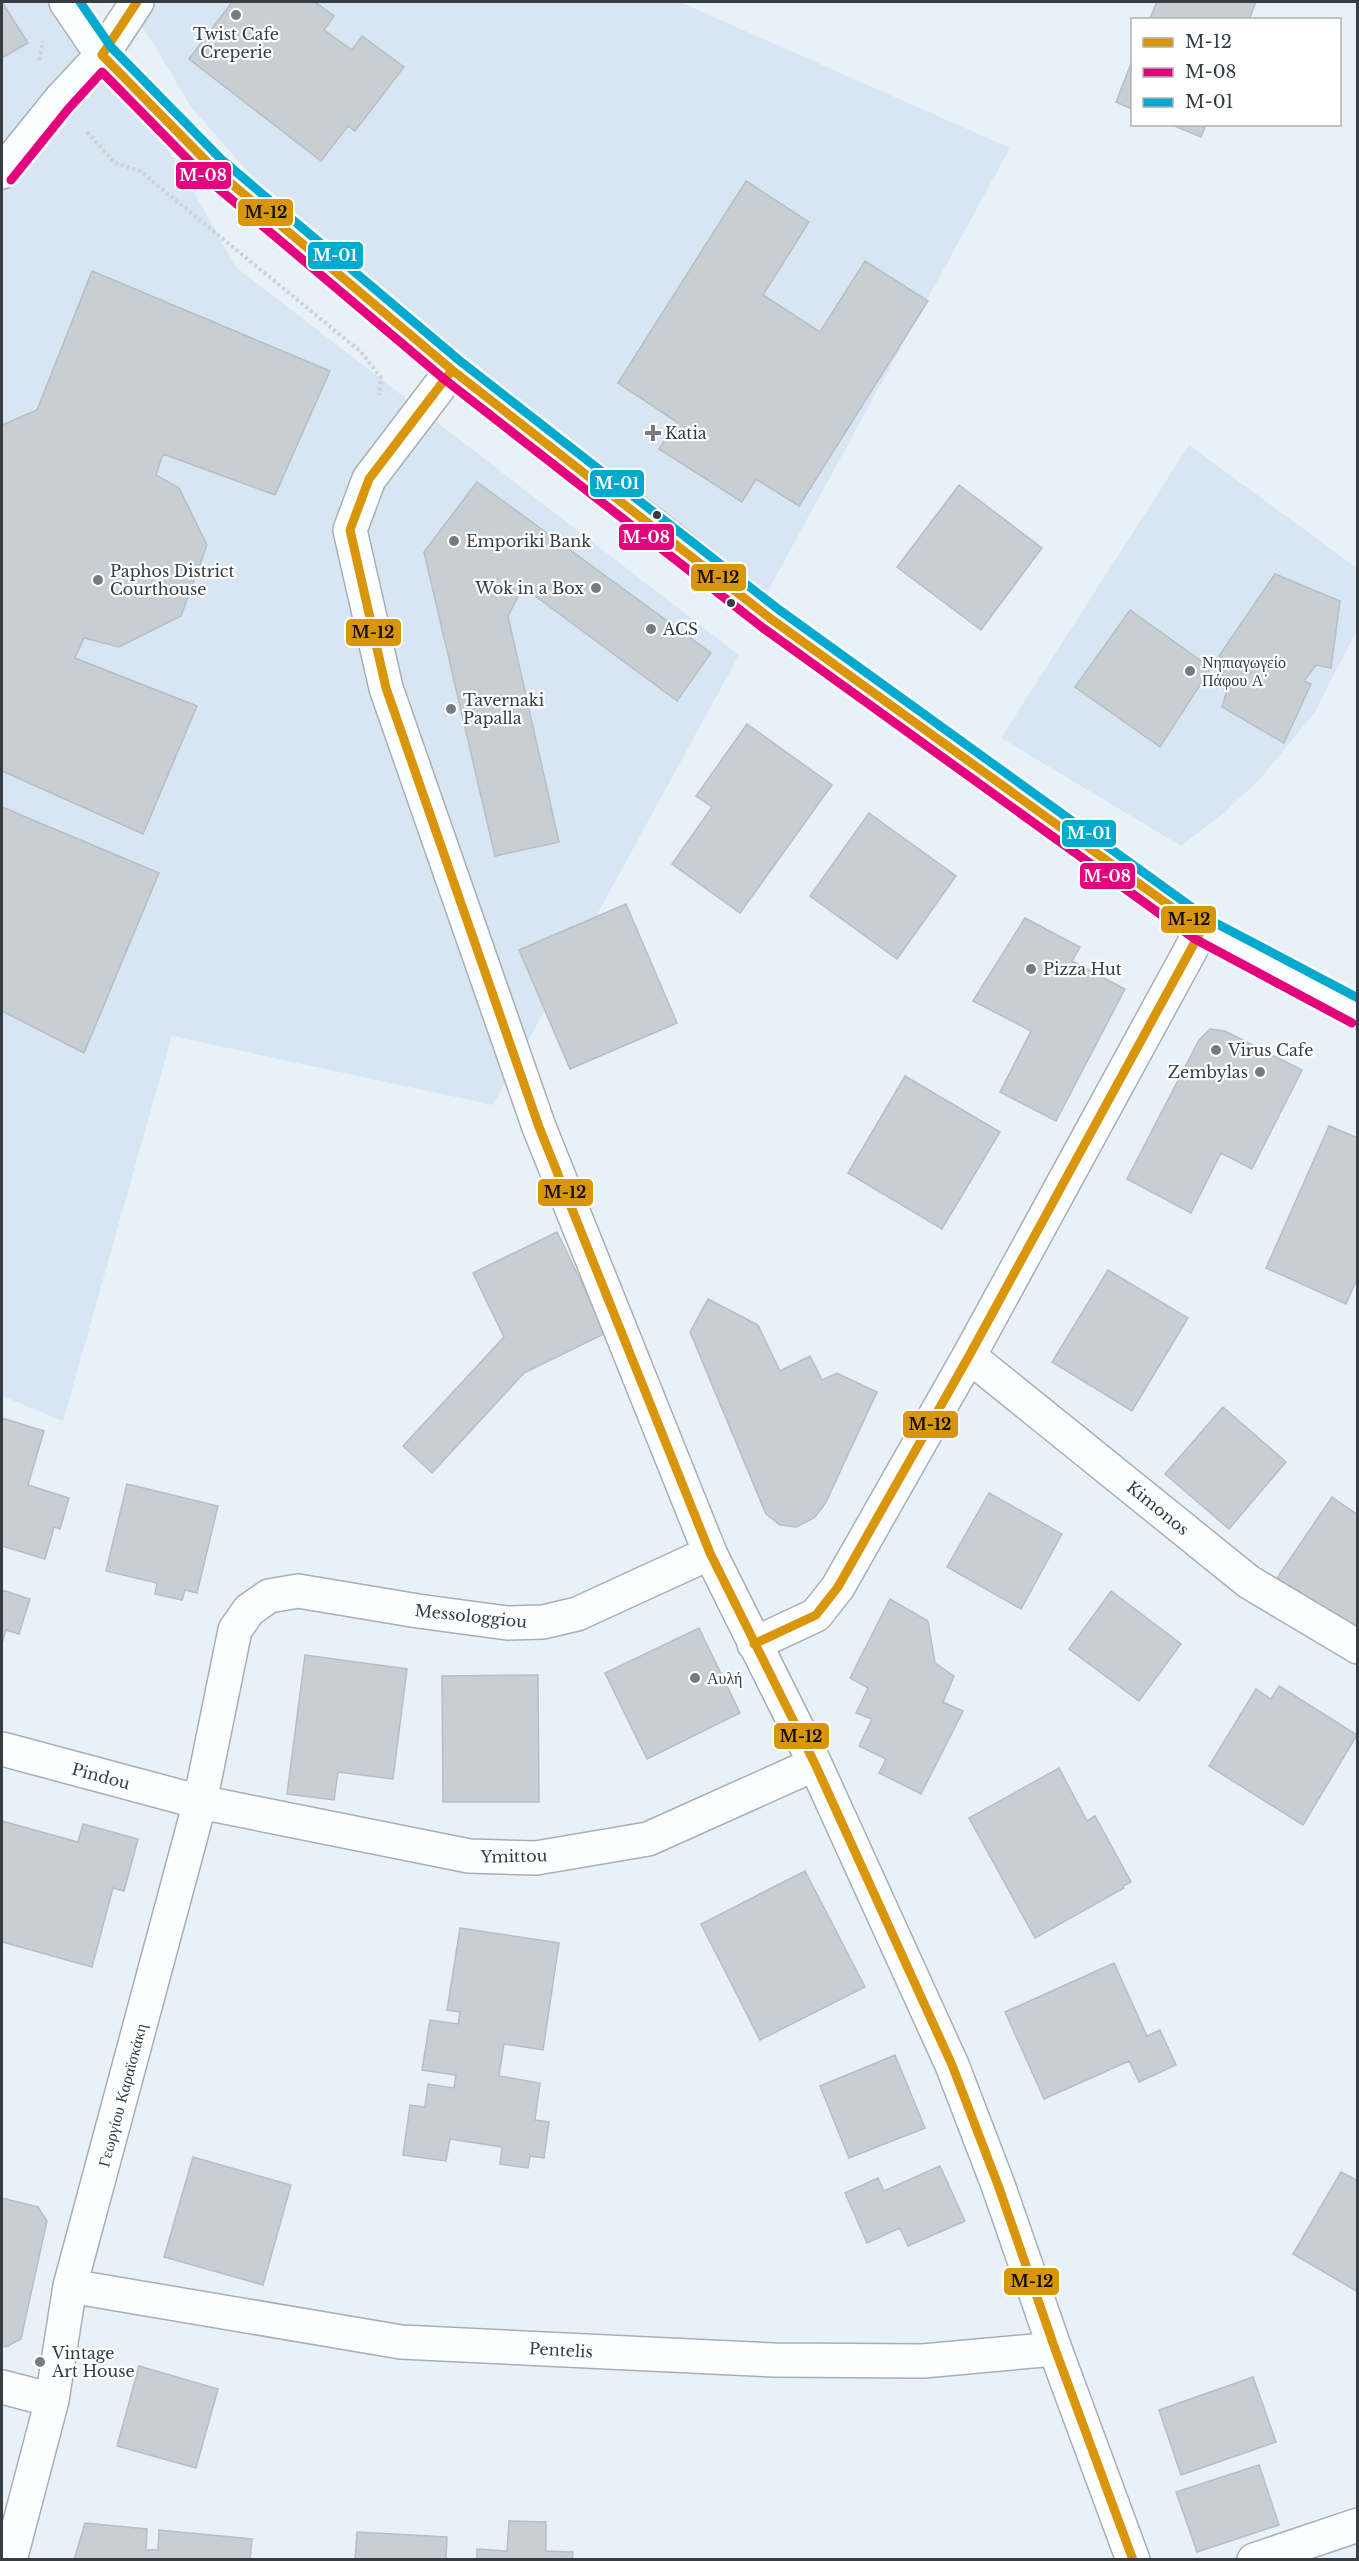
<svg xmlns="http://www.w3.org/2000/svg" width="1359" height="2561" font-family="'Libre Baskerville',serif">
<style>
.built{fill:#d8e6f3}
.building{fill:#c7ced4;stroke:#b7bec4;stroke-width:1.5}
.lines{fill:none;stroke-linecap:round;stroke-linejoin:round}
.minor-casing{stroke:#a8afb4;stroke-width:36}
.path{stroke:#ced2d5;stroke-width:4;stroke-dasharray:3 3;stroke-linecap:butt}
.minor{stroke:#fcfdfe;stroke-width:33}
.bus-1-casing{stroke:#fff;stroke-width:14}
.bus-2-casing{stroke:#fff;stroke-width:14}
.bus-3-casing{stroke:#fff;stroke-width:14}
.bus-1{stroke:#da960a;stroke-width:9}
.bus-2{stroke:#e5007d;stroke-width:9}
.bus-3{stroke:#00a9ce;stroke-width:9}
.poi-dot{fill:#747c82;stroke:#fff;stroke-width:2}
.bus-dot{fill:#353d42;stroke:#fff;stroke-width:2}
.labels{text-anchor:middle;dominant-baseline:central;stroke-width:4.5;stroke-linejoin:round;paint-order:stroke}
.poi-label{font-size:16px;fill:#353d42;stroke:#fff;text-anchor:start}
.street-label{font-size:16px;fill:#353d42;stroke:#fff}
.line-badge{stroke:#fff;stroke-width:2}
.badge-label{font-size:16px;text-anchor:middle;font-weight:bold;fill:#fff}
.pale-badge-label{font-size:16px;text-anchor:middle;font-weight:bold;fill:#111}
</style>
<rect width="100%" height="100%" fill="#e9f1f8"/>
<path class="built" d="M2 2H78L183 174 237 268 739 655 493 1105 172 1036 63 1421 2 1396Z
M124 2H680L1010 148 764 598 321 255 191 107 152 41Z
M1189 445 1357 568V630L1315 712 1260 779 1225 812 1181 846 1001 738Z"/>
<path class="building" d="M2 2 28 43 2 58Z
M232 2H315L334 16 324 30 352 50 362 36 404 67 355 131 348 126 321 161 189 59Z
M1157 2H1256L1249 20H1149Z
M1132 61V109L1116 102Z
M1170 124H1206L1201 137Z
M746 181 809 222 763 295 820 332 865 261 928 301 799 506 756 479 742 502 659 449 677 422 618 383Z
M92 271 330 371 275 495 163 454 156 475 179 488 207 545 181 616 119 647 84 638 75 658 197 706 143 834 2 771V425L37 410Z
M477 482 711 653 677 701 523 587 508 616 559 842 495 856 424 552Z
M959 485 1042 548 981 630 897 567Z
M1275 574 1340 601 1331 668 1316 665 1304 681 1311 684 1284 743 1222 707 1227 690 1218 684 1228 661 1219 656Z
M1130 610 1211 668 1160 747 1075 687Z
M747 724 832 785 740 913 672 864 712 807 696 796Z
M2 807 159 873 84 1053 2 1011Z
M869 813 956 876 897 959 810 896Z
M626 904 677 1023 570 1069 519 950Z
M1025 918 1080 947 1072 961 1125 989 1056 1121 1000 1092 1031 1031 973 1001Z
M1210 1029 1225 1031 1302 1070 1252 1169 1221 1153 1191 1213 1127 1179 1199 1040Z
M905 1076 1000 1132 942 1229 848 1173Z
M1329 1126 1358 1138V1277L1346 1304 1266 1268Z
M557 1232 606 1333 524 1373 432 1473 403 1446 504 1337 473 1273Z
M1108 1270 1188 1318 1132 1411 1052 1362Z
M708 1299 758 1325 780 1371 810 1356 822 1380 837 1373 877 1392 825 1504 814 1518 796 1527 780 1525 766 1514 690 1332Z
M1223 1407 1286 1462 1229 1529 1165 1474Z
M2 1418 44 1431 28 1485 69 1498 60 1529 54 1527 45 1559 2 1546Z
M127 1484 218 1506 197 1593 185 1590 182 1600 155 1594 157 1583 106 1571Z
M989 1493 1062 1534 1021 1609 947 1567Z
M1332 1497 1358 1515V1633L1277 1578Z
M2 1590 30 1599 19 1634 6 1630 2 1643Z
M1111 1591 1181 1644 1139 1701 1069 1649Z
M890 1599 928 1621 935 1663 954 1676 943 1702 963 1711 921 1794 879 1773 886 1759 859 1746 872 1719 856 1713 868 1688 850 1678Z
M699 1628 740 1713 647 1759 605 1673Z
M305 1655 407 1669 393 1779 338 1772 334 1800 287 1794Z
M538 1675 539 1802H443L442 1676Z
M1279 1686 1357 1735 1303 1825 1209 1766 1256 1689 1271 1699Z
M1059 1768 1087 1821 1095 1816 1131 1882 1123 1886 1124 1888 1035 1938 969 1818Z
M2 1821 78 1842 83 1824 138 1839 124 1891 113 1888 92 1967 2 1942Z
M805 1871 865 1987 760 2040 701 1924Z
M460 1928 559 1943 543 2050 504 2044 499 2076 540 2083 535 2120 549 2122 544 2158 530 2156 528 2168 500 2164 502 2147 450 2139 446 2161 403 2155 410 2105 425 2107 428 2084 454 2088 456 2075 422 2070 430 2020 458 2024 460 2012 447 2010Z
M1114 1963 1147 2036 1160 2030 1176 2065 1139 2082 1129 2061 1044 2099 1005 2012Z
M895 2055 925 2128 849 2158 820 2086Z
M193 2157 291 2185 263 2285 164 2257Z
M940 2166 965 2221 908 2246 900 2228 867 2243 845 2193 878 2178 884 2191Z
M1341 2172 1358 2181V2292L1293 2254Z
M2 2198 38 2207 47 2221 21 2339 6 2347 2 2346Z
M139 2366 218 2389 196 2468 117 2446Z
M1253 2377 1276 2442 1181 2475 1159 2410Z
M1259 2465 1279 2525 1197 2552 1176 2492Z
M509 2521 546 2522V2551L573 2552 572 2560H477V2549L507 2551Z
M85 2523 147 2529 146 2550H158L159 2530 252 2539 250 2560H74Z
M357 2532 447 2537 446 2560H355Z"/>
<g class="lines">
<defs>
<path id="minor" d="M66 2 102 55 214 169 452 370 665 534 771 619 1202 929 1358 1012
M2 172 60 100 102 55 137 2
M452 370 369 479 350 530 386 688 539 1127 710 1553 815 1764 952 2065 998 2185 1055 2349 1133 2560
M969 1356 1249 1582 1358 1647
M754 1644 816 1615 838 1587 969 1356 1202 929
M2 1749 200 1802 469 1856 536 1858 648 1839 815 1764
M70 2286 401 2342 774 2360 923 2361 1055 2349
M2 2387 52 2400
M10 2560 52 2400 70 2286 200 1802 235 1630 249 1610 269 1596 298 1591 418 1611 507 1623 543 1622 577 1614 710 1553
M1254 2560 1358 2525"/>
</defs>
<use href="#minor" class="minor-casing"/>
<path class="path" d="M39 60 43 41
M87 132 115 163 140 171 361 352 381 378 379 395"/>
<use href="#minor" class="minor"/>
<defs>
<path id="bus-1" d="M137 2 102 55 214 169 452 370 771 619 1202 929 969 1356 838 1587 816 1615 754 1644
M452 370 369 479 350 530 386 688 539 1127 710 1553 815 1764 952 2065 998 2185 1055 2349 1133 2560"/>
<path id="bus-2" d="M11 180 69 108 102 72 206 178 444 379 763 628 1195 939 1352 1023"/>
<path id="bus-3" d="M80 2 111 47 222 160 460 361 778 609 1208 919 1358 998"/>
</defs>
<use href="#bus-1" class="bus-1-casing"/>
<use href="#bus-2" class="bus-2-casing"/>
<use href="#bus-3" class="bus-3-casing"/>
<use href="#bus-1" class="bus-1"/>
<use href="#bus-2" class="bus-2"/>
<use href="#bus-3" class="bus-3"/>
</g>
<g class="poi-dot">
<circle cx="236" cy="15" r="6"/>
<path d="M650 424h6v6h6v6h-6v6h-6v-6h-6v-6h6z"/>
<circle cx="454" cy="541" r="6"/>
<circle cx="98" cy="580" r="6"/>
<circle cx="596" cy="588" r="6"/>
<circle cx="651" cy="629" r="6"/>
<circle cx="1190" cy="671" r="6"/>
<circle cx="451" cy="709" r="6"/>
<circle cx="1031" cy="969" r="6"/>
<circle cx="1216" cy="1050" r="6"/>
<circle cx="1260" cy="1072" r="6"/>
<circle cx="695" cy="1678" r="6"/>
<circle cx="40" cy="2362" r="6"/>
</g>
<g class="bus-dot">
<circle cx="657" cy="515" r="5"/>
<circle cx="731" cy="603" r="5"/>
</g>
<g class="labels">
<g class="poi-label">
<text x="236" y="34" text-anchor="middle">Twist Cafe<tspan x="236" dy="18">Creperie</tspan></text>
<text x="665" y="433">Katia</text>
<text x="466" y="541">Emporiki Bank</text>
<text x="110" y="571">Paphos District<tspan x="110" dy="18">Courthouse</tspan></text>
<text x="584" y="588" text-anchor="end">Wok in a Box</text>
<text x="663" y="629">ACS</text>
<text x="1202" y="662">Νηπιαγωγείο<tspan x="1202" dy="18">Πάφου Α΄</tspan></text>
<text x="463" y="700">Tavernaki<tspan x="463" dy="18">Papalla</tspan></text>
<text x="1043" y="969">Pizza Hut</text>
<text x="1228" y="1050">Virus Cafe</text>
<text x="1248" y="1072" text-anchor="end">Zembylas</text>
<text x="707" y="1678">Αυλή</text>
<text x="52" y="2353">Vintage<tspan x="52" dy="18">Art House</tspan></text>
</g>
<g class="street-label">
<text transform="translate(1158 1508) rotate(39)">Kimonos</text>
<text transform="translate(471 1616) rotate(6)">Messologgiou</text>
<text transform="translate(101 1776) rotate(15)">Pindou</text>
<text transform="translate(514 1856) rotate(-1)">Ymittou</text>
<text transform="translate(122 2095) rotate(-75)">Γεωργίου Καραϊσκάκη</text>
<text transform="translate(561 2350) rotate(3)">Pentelis</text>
</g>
</g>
<g class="line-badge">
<rect x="175" y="161" width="57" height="29" rx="6" fill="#e5007d"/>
<rect x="237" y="198" width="57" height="29" rx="6" fill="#da960a"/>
<rect x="307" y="241" width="57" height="29" rx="6" fill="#00a9ce"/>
<rect x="589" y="469" width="56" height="29" rx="6" fill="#00a9ce"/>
<rect x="618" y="523" width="57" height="28" rx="6" fill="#e5007d"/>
<rect x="690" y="563" width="57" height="29" rx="6" fill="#da960a"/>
<rect x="345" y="618" width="57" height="29" rx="6" fill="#da960a"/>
<rect x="1061" y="819" width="56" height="29" rx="6" fill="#00a9ce"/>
<rect x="1079" y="862" width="57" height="28" rx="6" fill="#e5007d"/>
<rect x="1160" y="905" width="57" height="29" rx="6" fill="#da960a"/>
<rect x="537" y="1178" width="57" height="29" rx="6" fill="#da960a"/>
<rect x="902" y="1410" width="57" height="29" rx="6" fill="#da960a"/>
<rect x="773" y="1722" width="57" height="28" rx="6" fill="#da960a"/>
<rect x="1003" y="2267" width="57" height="29" rx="6" fill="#da960a"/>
</g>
<g class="badge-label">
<text x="203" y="181">M-08</text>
<text x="335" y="261">M-01</text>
<text x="617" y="489">M-01</text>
<text x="646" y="543">M-08</text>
<text x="1089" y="839">M-01</text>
<text x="1107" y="882">M-08</text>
</g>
<g class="pale-badge-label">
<text x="266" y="218">M-12</text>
<text x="718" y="583">M-12</text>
<text x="373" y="638">M-12</text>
<text x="1189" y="925">M-12</text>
<text x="565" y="1198">M-12</text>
<text x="930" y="1430">M-12</text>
<text x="801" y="1742">M-12</text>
<text x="1032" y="2287">M-12</text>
</g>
<rect width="1359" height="2561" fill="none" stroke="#353d42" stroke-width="6"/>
<rect x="1131" y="18" width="210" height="108" fill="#ffffff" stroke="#aeb1b3" stroke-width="1.5"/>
<rect x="1143" y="38" width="30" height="9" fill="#da960a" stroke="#aeb1b3" stroke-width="1.5"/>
<text x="1185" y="48" font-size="18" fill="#353d42">M-12</text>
<rect x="1143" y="68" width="30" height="9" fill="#e5007d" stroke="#aeb1b3" stroke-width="1.5"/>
<text x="1185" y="78" font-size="18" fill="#353d42">M-08</text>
<rect x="1143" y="98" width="30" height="9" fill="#00a9ce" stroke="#aeb1b3" stroke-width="1.5"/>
<text x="1185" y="108" font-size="18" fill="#353d42">M-01</text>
</svg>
